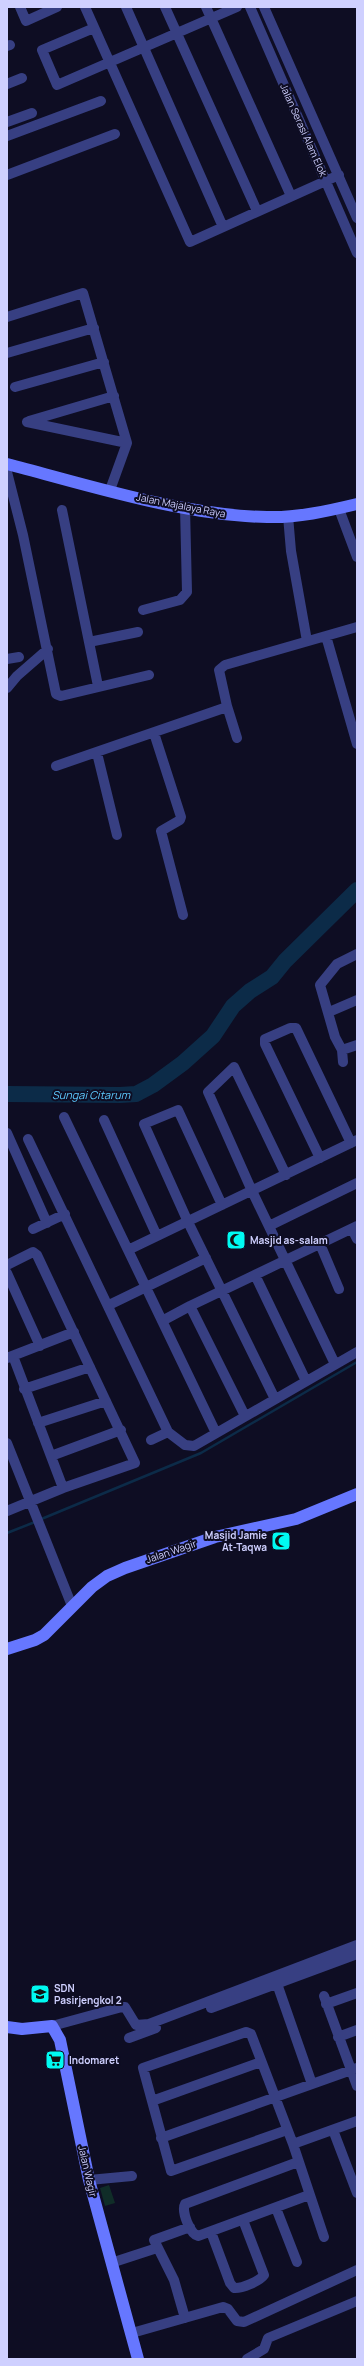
<svg xmlns="http://www.w3.org/2000/svg" width="364" height="2366" font-family="Manrope,sans-serif">
<style>
.pitch{fill:#102d28}
.lines{fill:none;stroke-linecap:round;stroke-linejoin:round}
.stream{stroke:#0c2b48;stroke-width:2.5}
.river{stroke:#0c2b48;stroke-width:16}
.street{stroke:#373f82;stroke-width:10}
.secondary{stroke:#67f;stroke-width:12}
.labels{text-anchor:middle;dominant-baseline:central;stroke-width:4;stroke-linejoin:round;paint-order:stroke}
.street-label{font-size:10px;fill:#cfd0ff;stroke:#0e0d23}
.poi-label{font-size:10px;font-weight:bold;fill:#cfd0ff;stroke:#0e0d23;text-anchor:start}
.water-label{font-size:11px;font-style:italic;fill:#5dcaff;stroke:#0e0d23}
</style>
<rect width="100%" height="100%" fill="#0e0d23"/>
<path class="pitch" d="M109 2185 115 2203 105 2206 100 2188Z"/>
<g class="lines">
<path class="stream" d="M39 1520 201 1453 357 1362
M7 1533 35 1522"/>
<path class="river" d="M7 1094 120 1095 136 1094 153 1085 183 1063 213 1036 233 1006 250 991 272 977 285 961 357 890"/>
<path class="street" d="M20 7 26 21 57 7
M85 7 190 242 339 175
M126 7 223 227
M165 7 257 211
M206 7 291 196
M250 7 357 253
M264 7 357 218
M94 28 42 50 57 85 237 7
M7 46 10 45
M7 84 22 78
M7 122 32 113
M7 136 101 101
M7 175 115 134
M7 317 83 293 127 443 110 490
M7 353 94 328
M15 387 104 362
M29 421 114 396
M27 422 127 443
M7 472 23 535 56 694 61 696 149 675
M339 509 357 557
M62 510 98 686
M288 516 291 551 307 641
M143 610 180 600 187 592 185 507
M326 636 357 744
M89 642 138 632
M7 659 19 657
M7 688 17 676 48 649
M227 706 237 738
M154 733 181 817 180 820 161 831 183 915
M97 753 117 835
M56 766 224 708 227 706 219 670 225 665 357 627
M329 1012 357 1000
M342 1050 357 1045
M343 1062 342 1050 335 1037 320 985 337 964 357 954
M64 1117 216 1433
M104 1120 157 1236
M7 1133 47 1223
M28 1139 168 1432 185 1445 194 1446 357 1352
M320 1158 265 1044V1039L290 1028H296L351 1143
M286 1175 234 1067 208 1092 252 1191 335 1364
M222 1205 178 1110 144 1124 188 1222 275 1399
M269 1226 357 1183
M33 1229 65 1214
M352 1229 357 1239
M320 1244 339 1289
M128 1250 357 1140
M7 1265 33 1252 37 1255 135 1463 63 1488 7 1511
M7 1273 40 1346
M255 1275 306 1381
M109 1305 206 1258
M190 1306 357 1226
M162 1321 190 1306 245 1416
M13 1356 63 1488
M7 1358 74 1332
M24 1389 90 1367
M38 1423 106 1401
M151 1440 168 1432
M7 1443 72 1606
M51 1456 121 1430
M275 1978 312 2084
M324 1996 357 2086
M326 2004 357 1993
M211 2008 357 1954
M52 2026 122 2007H125L136 2025 149 2024 357 1945
M338 2037 357 2030
M129 2038 156 2028
M152 2101 261 2062
M287 2130 171 2171 143 2068 246 2032 251 2034 293 2144 324 2237
M333 2130 357 2193
M161 2138 357 2068
M293 2144 357 2121
M298 2162 185 2204C181 2211 190 2234 198 2236L309 2195
M89 2180 132 2176
M276 2208 297 2262
M211 2232 230 2283 234 2288C241 2289 260 2281 264 2275L243 2220
M111 2263 157 2248
M185 2318 174 2280 154 2240 190 2227
M132 2333 223 2307 228 2309 237 2321 244 2322 357 2270
M247 2359 264 2349 268 2338 357 2301"/>
<path class="secondary" d="M7 464C88 485 184 516 267 517 297 518 328 511 357 504
M7 1649 35 1640 44 1635 92 1587 107 1576 125 1568 215 1537 296 1519 357 1494
M7 2027 22 2029 52 2026 60 2040 89 2180 138 2359"/>
</g>
<defs>
<symbol id="mosque-square" viewBox="-11 -11 22 22"><rect x="-9" y="-9" width="18" height="18" rx="4" fill="#00faf1" stroke="#0e0d23"/><path d="M3.5-4.9A6 6 0 1 0 3.5 4.9A5 5 0 1 1 3.5-4.9Z" fill="#111"/></symbol>
<symbol id="school-square" viewBox="-11 -11 22 22"><rect x="-9" y="-9" width="18" height="18" rx="4" fill="#00faf1" stroke="#0e0d23"/><path d="M0-5L7-2L0 1L-7-2ZM-4 1L0 2.5L4 1V4Q0 6-4 4Z" fill="#111"/></symbol>
<symbol id="supermarket-square" viewBox="-11 -11 22 22"><rect x="-9" y="-9" width="18" height="18" rx="4" fill="#00faf1" stroke="#0e0d23"/><path d="M-6-5.5h2.5l.6 2H6L4.5 2H-2.5L-4.4-4H-6ZM-1.5 3.2a1.3 1.3 0 1 0 .1 0ZM3 3.2a1.3 1.3 0 1 0 .1 0Z" fill="#111"/></symbol>
</defs>
<g fill-rule="evenodd">
<use href="#mosque-square" x="225" y="1229" width="22" height="22"/>
<use href="#mosque-square" x="270" y="1530" width="22" height="22"/>
<use href="#school-square" x="29" y="1983" width="22" height="22"/>
<use href="#supermarket-square" x="44" y="2049" width="22" height="22"/>
</g>
<g class="labels">
<g class="street-label">
<text transform="translate(304 130) rotate(66)">Jalan Serasi Alam Elok</text>
<text transform="translate(181 505) rotate(11)">Jalan Majalaya Raya</text>
<text transform="translate(171 1551) rotate(-19)">Jalan Wagir</text>
<text transform="translate(88 2171) rotate(77)">Jalan Wagir</text>
</g>
<g class="poi-label">
<text x="250" y="1240">Masjid as-salam</text>
<text x="267" y="1535" text-anchor="end">Masjid Jamie<tspan x="267" dy="12">At-Taqwa</tspan></text>
<text x="54" y="1988">SDN<tspan x="54" dy="12">Pasirjengkol 2</tspan></text>
<text x="69" y="2060">Indomaret</text>
</g>
<g class="water-label">
<text x="91" y="1094">Sungai Citarum</text>
</g>
</g>
<rect width="364" height="2366" fill="none" stroke="#cfd0ff" stroke-width="16"/>
</svg>
